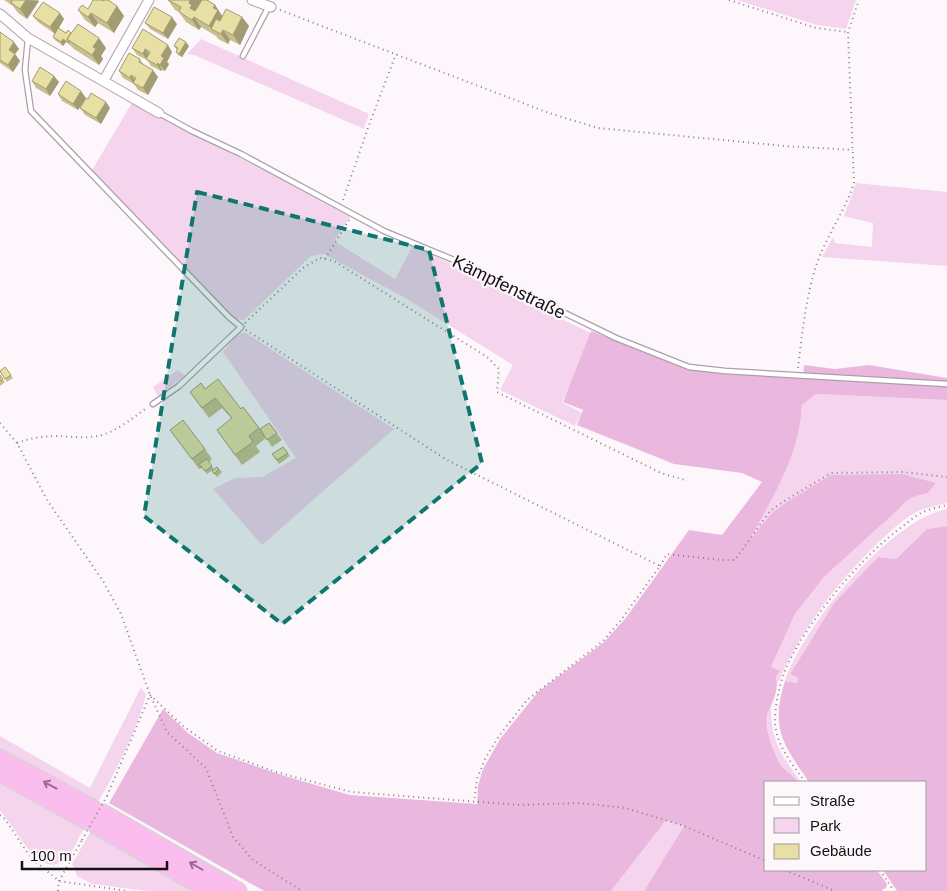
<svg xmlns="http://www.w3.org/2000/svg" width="947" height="891" font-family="Helvetica,sans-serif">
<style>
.green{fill:#f5d5ed}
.forest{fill:#eab8df}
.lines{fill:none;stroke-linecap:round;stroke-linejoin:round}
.lane-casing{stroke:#ad9faa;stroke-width:7}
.street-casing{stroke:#ad9faa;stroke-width:11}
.highway-casing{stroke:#d5d4d5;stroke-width:19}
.path{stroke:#878286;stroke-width:2;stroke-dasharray:1 4;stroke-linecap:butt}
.lane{stroke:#fff;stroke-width:4.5}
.street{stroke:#fff;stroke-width:9}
.highway{stroke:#fbbdee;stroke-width:16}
.path-bridge{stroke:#878286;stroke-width:2;stroke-dasharray:1 4;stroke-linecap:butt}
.wall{fill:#c7c08c}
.shaded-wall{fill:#a29c72}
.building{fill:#e7dfa3;stroke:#a29c72}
.oneway{stroke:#946f8c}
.marked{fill:#0f766e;fill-opacity:0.2;stroke:#0f766e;stroke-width:4;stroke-dasharray:10 6;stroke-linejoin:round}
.labels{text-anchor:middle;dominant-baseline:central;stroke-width:4.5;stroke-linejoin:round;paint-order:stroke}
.street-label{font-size:18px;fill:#151014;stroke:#fdf7fb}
</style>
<rect width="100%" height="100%" fill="#fdf7fb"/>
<path class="green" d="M737 0H856L846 29 817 25Z
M201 39 369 114 364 129 194 55 187 54Z
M132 103 256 166 350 217 334 241 395 279 412 247 431 254 517 298 595 335 562 402 582 413 575 426 500 390 513 365 407 299 324 254 311 256 244 320 234 319 92 170Z
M856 183 947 192V266L822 257 833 237 835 243 872 247 873 223 844 216Z
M238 333H246L394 429 262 545 213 489 235 478 262 477 296 458 223 352Z
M178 370 185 376 158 396 153 387Z
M816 394 947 400V503C939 505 929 507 921 510 906 516 892 530 881 540 838 581 801 629 778 683L776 676 771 667 795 614 825 576 900 508C907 497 916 496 928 493L936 483 747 546C770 501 800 456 802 405Z
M947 509V526L927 529 896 559 878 557 834 603 790 674 798 678 797 683 785 681C803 627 889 520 947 509Z
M141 687 146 695C135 735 117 769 97 804L0 751V736L90 788Z
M771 706C771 743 781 754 801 782H798C793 775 786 771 782 765 772 752 761 722 771 706Z
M0 782 84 828C79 837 74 850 66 858 40 885 15 824 0 811Z
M666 819 684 826 644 891H611Z
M91 831 198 891H147L92 884 77 876 72 864Z"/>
<path class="forest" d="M591 331 688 370 803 378 804 365 835 369 869 365 947 378V400L816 394 802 405C800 455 772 498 750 540L772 513 787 502 831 475 902 474 936 483 928 493C916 496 907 497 900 508L825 576 795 614 771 667 780 671 776 676C779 688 774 699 769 710 762 725 773 753 782 766 786 771 793 775 798 782H766V870H877L887 884 886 888 882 890V891H644L684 826 666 820 611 891H264L109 803 163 709 188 733 217 753 285 776 350 795 477 804 478 786 483 769 500 739 538 692 604 642 625 619 689 530 722 535 762 482 742 473 674 464 577 425 583 410 563 402Z
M947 526V891H897L883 870H926V782H809C783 744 770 729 785 681L797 683 798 678 790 674 834 603 878 557 896 559 927 529Z"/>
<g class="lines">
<defs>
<path id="lane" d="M28 39 25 70 31 111 229 317 241 327 179 386 153 404
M243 56 269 6
M159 113 192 131 241 154 384 231 466 265 616 338 689 367 725 371 947 384"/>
<path id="street" d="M252 0 271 7
M0 14 28 38 159 113
M104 80 149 0"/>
<path id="highway" d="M0 758 93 808
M0 773 87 821
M103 813 238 891
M97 826 210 891"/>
</defs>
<use href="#lane" class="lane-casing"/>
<use href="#street" class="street-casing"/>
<use href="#highway" class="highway-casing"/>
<path class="path" d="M729 0 816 28 848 32
M280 10 549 113 598 128 785 146 853 150
M343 200 369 125 396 54
M325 259 349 220
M245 323 303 268 320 258 334 261 487 357 499 369 497 392 661 473 685 480
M246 330 447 460 660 566 621 620 603 641 527 700 499 736 485 759 477 779 474 802
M798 368C802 334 806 296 817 263 827 235 845 211 854 183L848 32 859 0
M0 423 17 443 47 500 103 581 121 614 150 695 167 732 206 768 233 837 253 860 302 891
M17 443C31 438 44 436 59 436 74 437 90 439 105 434 121 428 134 417 148 407
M660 566 667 554 721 560H735L770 511 786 500 831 473 902 472 947 477
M150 695 183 726 218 751 276 772 351 792 519 805 579 803 626 808 684 826 766 861
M805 782C791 762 774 743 775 718 776 700 780 682 787 666 808 620 864 553 906 524 911 520 916 515 921 513 929 509 939 507 947 505
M107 796 150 695
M0 815 5 819 31 858 59 881 127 891
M785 870 835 891
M880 870 894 891
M58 891 59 881 82 840"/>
<use href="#lane" class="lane"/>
<use href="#street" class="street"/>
<use href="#highway" class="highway"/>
<path class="path-bridge" d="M82 840 107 796"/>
</g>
<path class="wall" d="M4 0H38L39 1 27 19 18 13 13 6Z
M168 0H201L215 5 222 16 242 17 249 26 240 45 230 40 228 44 218 39 216 36 201 27 199 30 186 22 179 12 175 10Z
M117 6 124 16 114 33 98 23 95 27 85 20 78 10Z
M33 16 64 19 59 28 66 33H71L106 48 101 56 103 59 99 65 74 49 71 46 66 42 63 46 55 40 53 37 55 34 38 22Z
M145 23 177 24 168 39 150 29Z
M0 32 19 49 15 54 20 61 13 72 0 63Z
M174 46H189L182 57 178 55 176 52 177 50Z
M132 48 172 52 167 62 169 64 165 71 162 70 161 71 151 66 147 60 137 55Z
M140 59 144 65 158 77 148 95 138 90 134 84 123 78 119 71Z
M32 81 59 82 50 96 36 88Z
M58 94 86 98 78 110 62 101Z
M80 108H110L101 124 85 115Z
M5 367 13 378 7 382 0 372Z
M0 375 5 382 0 386Z
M205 389 241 409 243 407 260 429 269 423 282 440 272 447 266 438 256 446 260 452 242 465 217 430 232 419 222 408 209 418 190 392Z
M170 430 205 449 212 459 209 462 214 469 207 474 202 468 199 469Z
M283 447 290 456 279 464 272 454Z
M217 467 222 472 217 477 212 471Z"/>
<path class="shaded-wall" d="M26 0 39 1 27 19 20 9Z
M190 0H201L202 1 199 15 190 8 189 3Z
M215 5 225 20 212 29 209 26 213 8Z
M117 6 124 16 114 33 107 23Z
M60 13 64 19 55 34 50 27Z
M91 13 98 23 95 27 88 17Z
M172 17 177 24 168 39 163 33Z
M194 17 201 27 199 30 192 20Z
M242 17 249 26 240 45 233 35Z
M223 30 230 40 228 44 221 34Z
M99 38 106 48 101 56 103 59 99 65 92 55 93 47Z
M63 39 66 42 63 46 61 42Z
M14 42 19 49 13 56 9 50Z
M186 42 189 46 182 57 179 54Z
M168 45 172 52 167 62 169 64 165 71 160 65 161 56Z
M145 49 150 56 147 60 143 54Z
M15 54 20 61 13 72 8 65Z
M158 63 162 70 161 71 157 65Z
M153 70 158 77 148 95 143 88Z
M131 75 136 82 134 84 130 78Z
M54 76 59 82 50 96 46 89Z
M81 91 86 98 78 110 73 104Z
M106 102 110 108 101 124 96 118Z"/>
<path class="building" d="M11 0H26L20 9 11 3 12 1Z
M93 0H102L103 1 104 0H108L117 6 107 23 91 13 88 17 78 10 82 5 88 9Z
M168 0H190L189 3 192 5 190 8 195 11 202 0H207L215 5 213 8 218 10 209 26 194 17 192 20 179 12 181 7Z
M43 2 60 13 50 27 33 16Z
M154 7 172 17 163 33 145 23Z
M226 9 242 17 233 35 223 30 221 34 211 29 216 19 220 21Z
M78 24 99 38 93 47 96 49 92 55 67 39Z
M58 28 66 33 68 30 71 33 67 39 69 43 63 39 61 42 53 37Z
M143 29 168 45 161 56 164 58 160 65 158 63 157 65 146 59 150 52 145 49 143 54 132 48Z
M0 32 14 42 9 50 15 54 8 65 0 60Z
M179 38 186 42 179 54 176 52 178 48 174 46Z
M129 53 140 59 139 62 153 70 143 88 133 83 136 78 131 75 130 78 119 71Z
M40 67 54 76 46 89 32 81Z
M66 81 81 91 73 104 58 94Z
M91 93 106 102 96 118 80 108 86 98 88 99Z
M5 367 11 375 5 379 0 371Z
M0 375 3 379 0 381Z
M218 379 241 409 243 407 259 428 249 436 253 442 235 455 217 430 232 418 215 398 202 408 190 392 201 383 205 389Z
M183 420 205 449 192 459 170 430Z
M269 423 277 433 267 440 260 429Z
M283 447 288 453 277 460 272 454Z
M207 459 212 466 205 471 199 464Z
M217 467 219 469 214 474 212 471Z"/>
<defs><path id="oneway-shaft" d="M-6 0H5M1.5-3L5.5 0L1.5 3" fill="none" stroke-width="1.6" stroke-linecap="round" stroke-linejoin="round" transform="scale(1.25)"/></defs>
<g class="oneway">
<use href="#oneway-shaft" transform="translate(50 785) rotate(-152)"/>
<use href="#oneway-shaft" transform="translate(196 866) rotate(-150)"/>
</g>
<path class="marked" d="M197 192 429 250 482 463 282 624 144 516Z"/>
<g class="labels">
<g class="street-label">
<text transform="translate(509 287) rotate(26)">Kämpfenstraße</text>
</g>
</g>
<rect x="764" y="781" width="162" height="90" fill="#fdf7fb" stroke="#a09b9f"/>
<rect x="774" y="797" width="25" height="8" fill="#ffffff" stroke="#a09b9f"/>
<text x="810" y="806" font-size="15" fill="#151014">Straße</text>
<rect x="774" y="818" width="25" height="15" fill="#f5d5ed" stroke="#a09b9f"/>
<text x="810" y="831" font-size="15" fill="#151014">Park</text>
<rect x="774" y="844" width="25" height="15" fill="#e7dfa3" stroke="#a09b9f"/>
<text x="810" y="856" font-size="15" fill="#151014">Gebäude</text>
<path d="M22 861v8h145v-8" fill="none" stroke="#151014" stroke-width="2.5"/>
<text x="30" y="861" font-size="15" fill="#151014" stroke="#fdf7fb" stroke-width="4" paint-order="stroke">100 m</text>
</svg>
